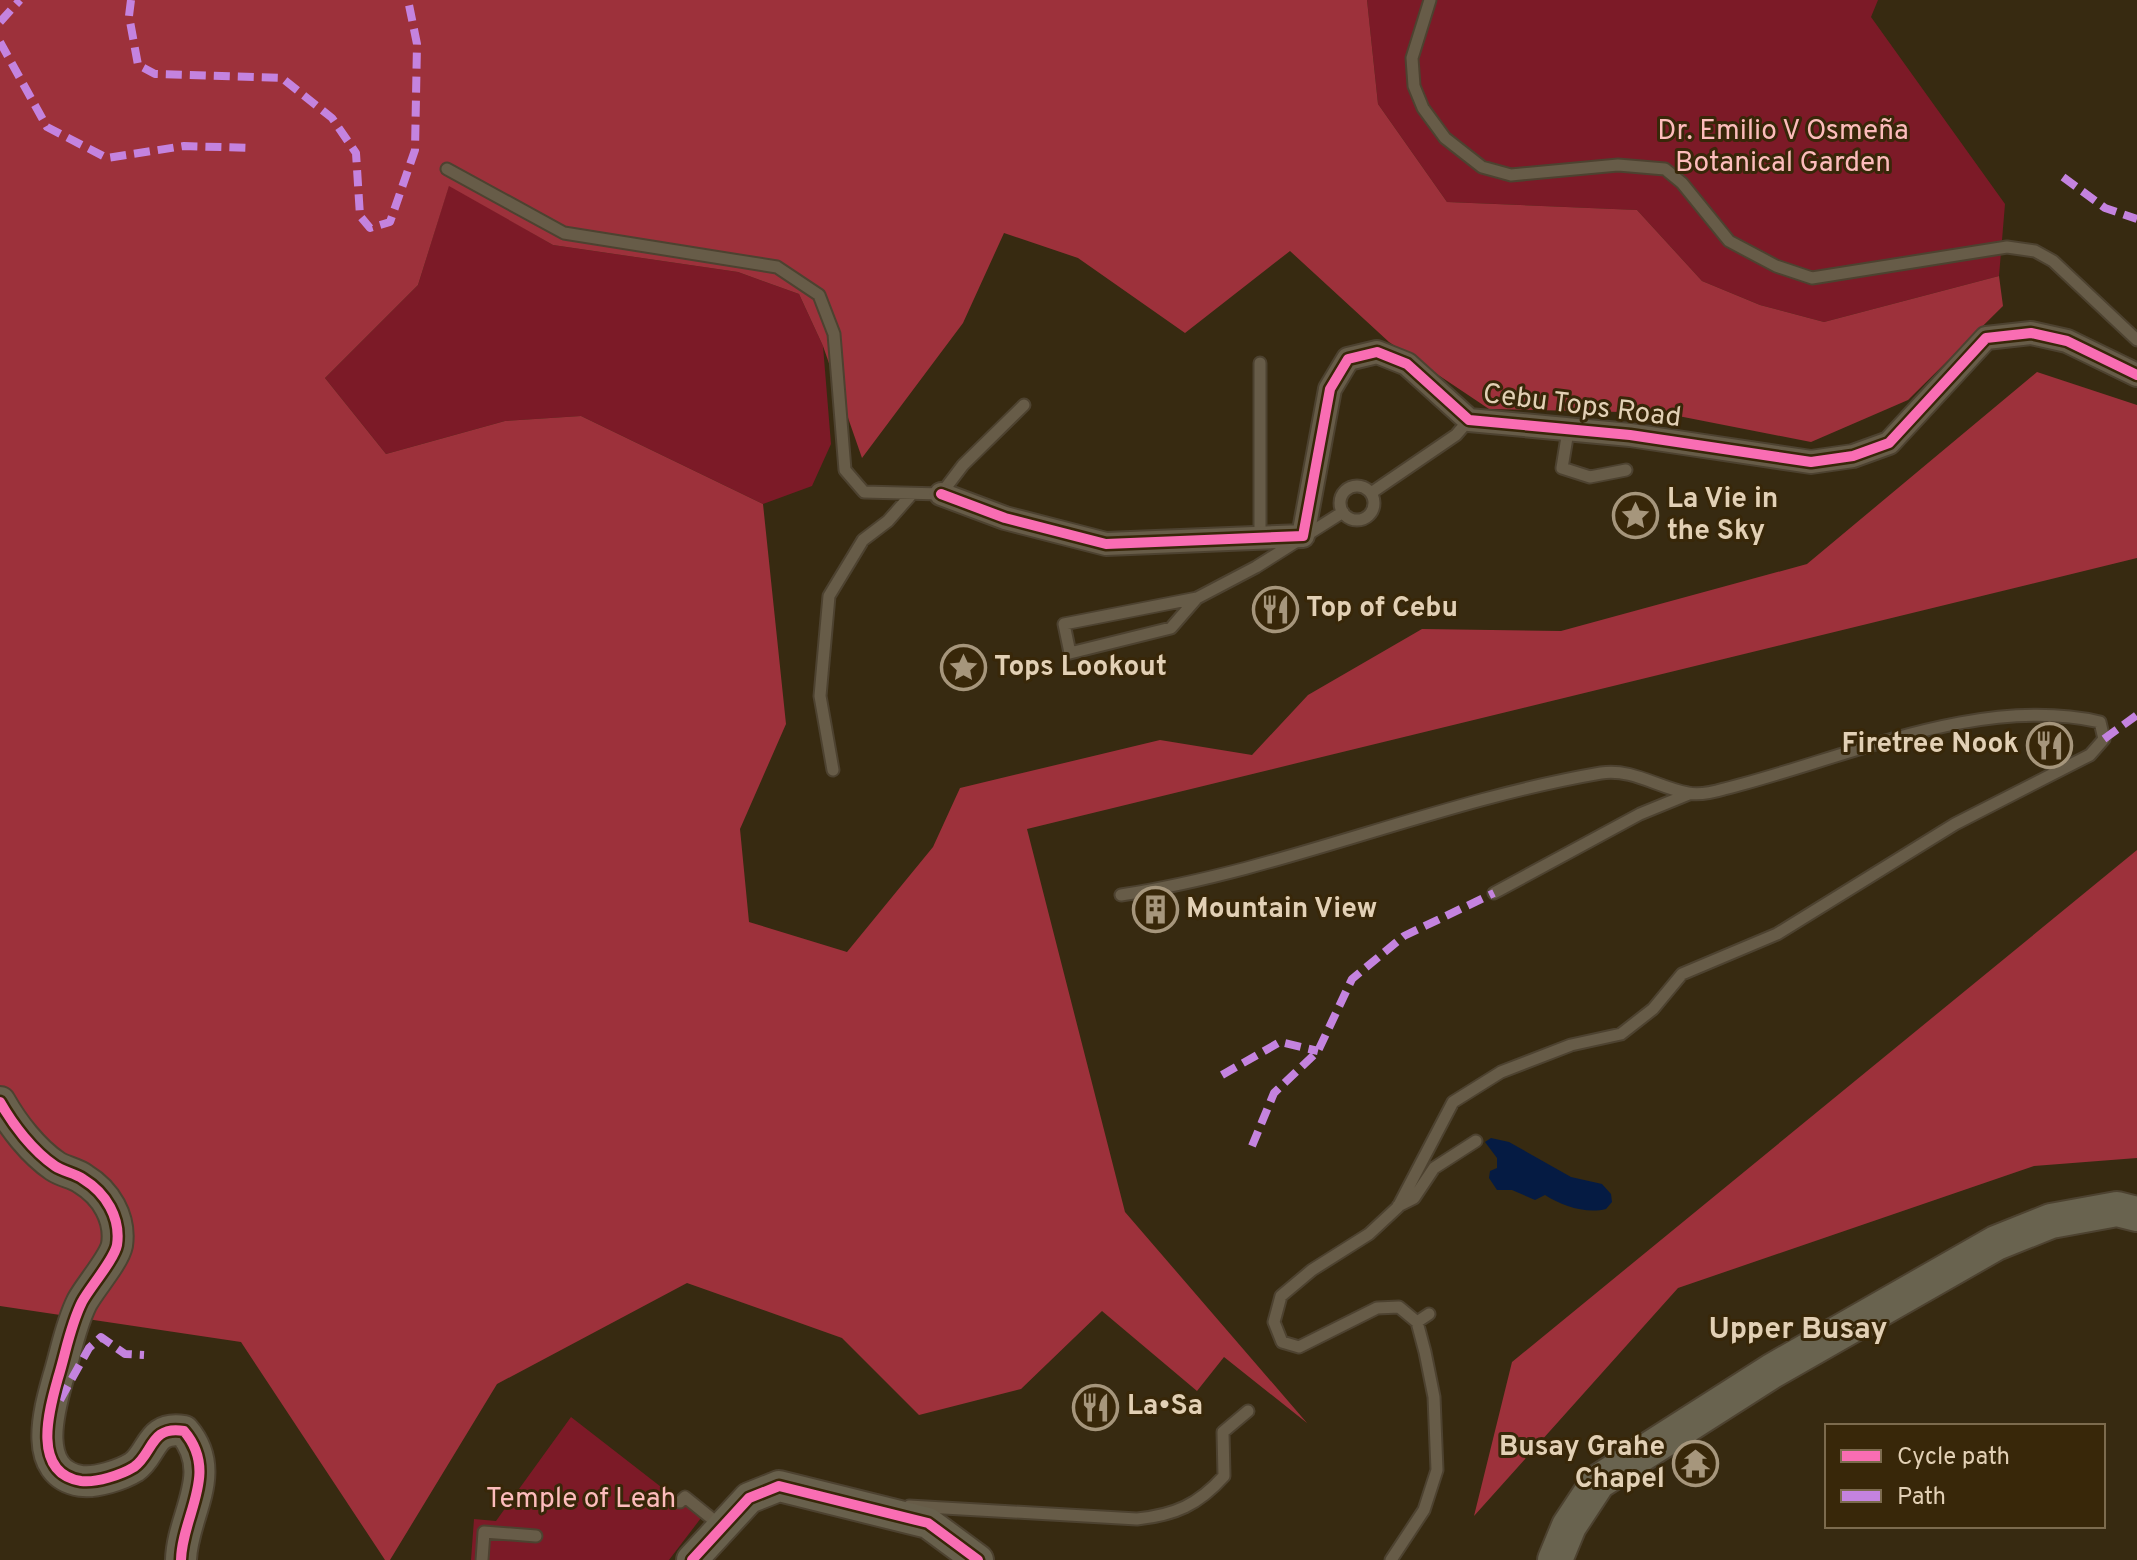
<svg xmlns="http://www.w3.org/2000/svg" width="2137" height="1560" font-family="Overpass,sans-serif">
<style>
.green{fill:#7c1a27}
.forest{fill:#9d313b}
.water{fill:#051b43}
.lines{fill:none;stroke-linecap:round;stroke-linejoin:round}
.lane-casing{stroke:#4d4230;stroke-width:15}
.street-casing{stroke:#4d4230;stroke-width:26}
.secondary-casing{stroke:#4d4230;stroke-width:34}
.primary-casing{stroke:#4d4230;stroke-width:38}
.lane{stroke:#675c48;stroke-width:11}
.street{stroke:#675c48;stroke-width:22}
.secondary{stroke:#68604c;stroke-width:30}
.primary{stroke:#69634f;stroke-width:34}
.quiet{stroke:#c483df;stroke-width:8;stroke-dasharray:16 8;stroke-linecap:butt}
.cycleway-casing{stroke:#382709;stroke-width:15}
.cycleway{stroke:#f96db3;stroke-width:10}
.labels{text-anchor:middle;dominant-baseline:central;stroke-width:6;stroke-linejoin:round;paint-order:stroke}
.park-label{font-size:28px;fill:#fdbcbc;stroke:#382709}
.street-label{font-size:28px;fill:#e2d0b5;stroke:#382709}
.poi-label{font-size:28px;font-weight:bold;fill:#e2d0b5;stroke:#382709;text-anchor:start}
.neighbourhood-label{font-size:30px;font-weight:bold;fill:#e2d0b5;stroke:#382709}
</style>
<rect width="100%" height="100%" fill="#372a11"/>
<path class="green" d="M1367 0H1878L1871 17 2005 204 1999 276 1824 322 1760 305 1702 281 1637 210 1447 202 1378 104Z
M449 185 553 245 738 272 799 294 823 346 831 444 812 486 763 504 581 416 505 421 386 454 325 378 418 285Z
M571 1417 701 1518 669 1560H471L474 1519 496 1521Z"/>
<path class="forest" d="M0 0H1367L1378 104 1447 202 1637 210 1702 281 1760 305 1824 322 1999 276 2003 306 1908 400 1811 442 1663 413 1489 409 1389 342 1290 251 1185 333 1078 258 1004 233 963 323 862 458 823 346 799 294 738 272 553 245 449 186 418 285 325 378 386 454 505 421 581 416 763 504 786 724 740 829 749 922 847 952 933 847 960 788 1160 740 1252 755 1308 695 1422 629 1561 631 1807 564 2037 372 2137 405V558L1027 829 1125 1212 1307 1423 1224 1357 1197 1391 1102 1311 1021 1389 919 1415 842 1338 687 1283 497 1384 390 1560H385L241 1342 0 1306Z
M2137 850V1158L2034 1166 1678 1288 1474 1516 1512 1362Z"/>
<path class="water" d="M1491 1138 1509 1142 1571 1177 1602 1184 1611 1194 1612 1202 1606 1209C1586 1214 1562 1206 1545 1195L1535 1200 1512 1190H1497L1489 1178 1490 1171 1497 1168V1158L1485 1142Z"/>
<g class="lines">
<defs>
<path id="lane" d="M1430 0 1412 58 1414 86 1423 108 1445 138 1482 167 1511 175 1618 165 1665 169 1682 183 1729 241 1776 266 1812 278 2007 247 2035 251 2053 261 2137 340
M447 169 564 233 777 267 819 295 834 334 845 470 864 492 941 494 963 465 1024 405
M1568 431 1562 468 1590 477 1626 470
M1340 503a17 17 0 1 1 34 0a17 17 0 1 1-34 0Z
M1371 493 1456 435 1469 420
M1260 535V363
M1197 598 1171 628 1070 653 1064 624 1197 598 1256 567 1343 512
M833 770 820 696 829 596 863 540 888 521 910 496
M1494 893 1640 814 1689 794
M1121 895C1284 870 1437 801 1601 773 1632 768 1659 788 1688 793 1698 795 1714 792 1724 789 1842 760 1978 694 2100 722L2104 739 2090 755 1955 824 1777 934 1682 974 1653 1009 1621 1034 1571 1045 1501 1072 1453 1102 1398 1207 1369 1234 1312 1270 1281 1296 1274 1322 1282 1342 1299 1347 1377 1308 1399 1307 1417 1322 1425 1352 1434 1397 1437 1470 1424 1510 1391 1560
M1398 1206 1414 1198 1434 1168 1476 1141
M1417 1322 1429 1314
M680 1502 685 1497 721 1526
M909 1506 1137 1519C1175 1515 1198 1505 1224 1476L1223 1432 1248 1411
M482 1560 484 1532 536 1536"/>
<path id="street" d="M941 494 1005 518 1106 544 1303 536 1330 389 1348 359 1377 352 1407 364 1469 420 1630 435 1811 462 1853 456 1889 443 1986 338 2031 333 2067 341 2137 375"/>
<path id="secondary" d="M0 1102C13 1125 33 1151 55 1166 64 1172 75 1173 83 1179 106 1193 121 1218 117 1245 114 1260 90 1287 82 1302 70 1326 66 1352 58 1378 49 1410 31 1473 81 1481 96 1483 121 1475 134 1467 153 1454 150 1425 184 1431 220 1473 182 1515 181 1560
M692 1560 749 1498 779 1486 928 1523 978 1560"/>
<path id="primary" d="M1555 1560 1569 1526 1598 1482 1772 1371 1996 1243 2051 1221 2117 1209 2137 1214"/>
</defs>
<use href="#lane" class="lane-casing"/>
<use href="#street" class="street-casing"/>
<use href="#secondary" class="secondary-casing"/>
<use href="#primary" class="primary-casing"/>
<use href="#lane" class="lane"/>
<use href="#street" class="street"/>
<use href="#secondary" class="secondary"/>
<use href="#primary" class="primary"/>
<path class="quiet" d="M131 0 129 16 138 65 155 74 282 78 332 118 356 153 360 216 370 228 390 222 415 150 417 44 408 0
M0 22 20 0
M0 42 47 127 107 158 184 146 251 148
M2063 177 2105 208 2137 219
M2104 739 2137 715
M1222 1075 1280 1042 1318 1051
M1252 1146 1274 1093 1318 1051 1352 979 1404 936 1494 893
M60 1400 89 1348 101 1337 125 1354 144 1355"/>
<defs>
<path id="cycleway" d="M941 494 1005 518 1106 544 1303 536 1330 389 1348 359 1377 352 1407 364 1469 420 1630 435 1811 462 1853 456 1889 443 1986 338 2031 333 2067 341 2137 375
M0 1102C13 1125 33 1151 55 1166 64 1172 75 1173 83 1179 106 1193 121 1218 117 1245 114 1260 90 1287 82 1302 70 1326 66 1352 58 1378 49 1410 31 1473 81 1481 96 1483 121 1475 134 1467 153 1454 150 1425 184 1431 220 1473 182 1515 181 1560
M692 1560 749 1498 779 1486 928 1523 978 1560"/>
</defs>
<use href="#cycleway" class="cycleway-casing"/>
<use href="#cycleway" class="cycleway"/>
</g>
<defs>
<symbol id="sight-ring" viewBox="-11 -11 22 22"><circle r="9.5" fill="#382709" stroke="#a6967c" stroke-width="1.5"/><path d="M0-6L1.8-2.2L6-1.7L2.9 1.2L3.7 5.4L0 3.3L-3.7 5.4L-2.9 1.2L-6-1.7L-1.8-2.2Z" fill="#a6967c"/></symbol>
<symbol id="restaurant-ring" viewBox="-11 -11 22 22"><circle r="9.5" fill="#382709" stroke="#a6967c" stroke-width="1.5"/><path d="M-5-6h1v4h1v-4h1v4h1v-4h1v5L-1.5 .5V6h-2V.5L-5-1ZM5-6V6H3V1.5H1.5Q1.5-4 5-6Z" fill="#a6967c"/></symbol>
<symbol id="building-ring" viewBox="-11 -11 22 22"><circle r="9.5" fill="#382709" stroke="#a6967c" stroke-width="1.5"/><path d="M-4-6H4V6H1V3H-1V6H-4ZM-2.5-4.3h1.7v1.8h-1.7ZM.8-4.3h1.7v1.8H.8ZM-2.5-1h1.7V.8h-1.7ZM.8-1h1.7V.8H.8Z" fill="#a6967c"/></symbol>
<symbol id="temple-ring" viewBox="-11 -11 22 22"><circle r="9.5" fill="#382709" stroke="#a6967c" stroke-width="1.5"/><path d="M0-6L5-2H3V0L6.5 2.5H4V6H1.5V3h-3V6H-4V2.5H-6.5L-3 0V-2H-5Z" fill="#a6967c"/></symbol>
</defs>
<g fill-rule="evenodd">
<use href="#sight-ring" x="1610" y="490" width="51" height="51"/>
<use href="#restaurant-ring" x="1250" y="584" width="51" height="51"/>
<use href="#sight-ring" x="938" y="642" width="51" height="51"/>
<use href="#restaurant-ring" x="2024" y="720" width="51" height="51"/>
<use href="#building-ring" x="1130" y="884" width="51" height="51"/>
<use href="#restaurant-ring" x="1070" y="1382" width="51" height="51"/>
<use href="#temple-ring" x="1670" y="1438" width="51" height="51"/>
</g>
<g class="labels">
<g class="park-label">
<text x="1783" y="132">Dr. Emilio V Osmeña<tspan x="1783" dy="32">Botanical Garden</tspan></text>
<text x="581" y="1500">Temple of Leah</text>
</g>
<g class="street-label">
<text transform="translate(1582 407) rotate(7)">Cebu Tops Road</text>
</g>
<g class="poi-label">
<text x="1667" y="500">La Vie in<tspan x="1667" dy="32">the Sky</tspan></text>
<text x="1306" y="609">Top of Cebu</text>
<text x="994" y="668">Tops Lookout</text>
<text x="2019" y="745" text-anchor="end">Firetree Nook</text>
<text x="1186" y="910">Mountain View</text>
<text x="1127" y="1407">La•Sa</text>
<text x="1665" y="1448" text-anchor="end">Busay Grahe<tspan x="1665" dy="32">Chapel</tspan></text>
</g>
<g class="neighbourhood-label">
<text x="1798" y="1330">Upper Busay</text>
</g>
</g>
<rect x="1825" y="1424" width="280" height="104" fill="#382709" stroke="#7c6b4e" stroke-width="2"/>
<rect x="1841" y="1450" width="40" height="12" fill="#f96db3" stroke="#7c6b4e" stroke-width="2"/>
<text x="1897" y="1464" font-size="24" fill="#e2d0b5">Cycle path</text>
<rect x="1841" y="1490" width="40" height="12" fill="#c483df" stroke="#7c6b4e" stroke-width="2"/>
<text x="1897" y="1504" font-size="24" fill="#e2d0b5">Path</text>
</svg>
